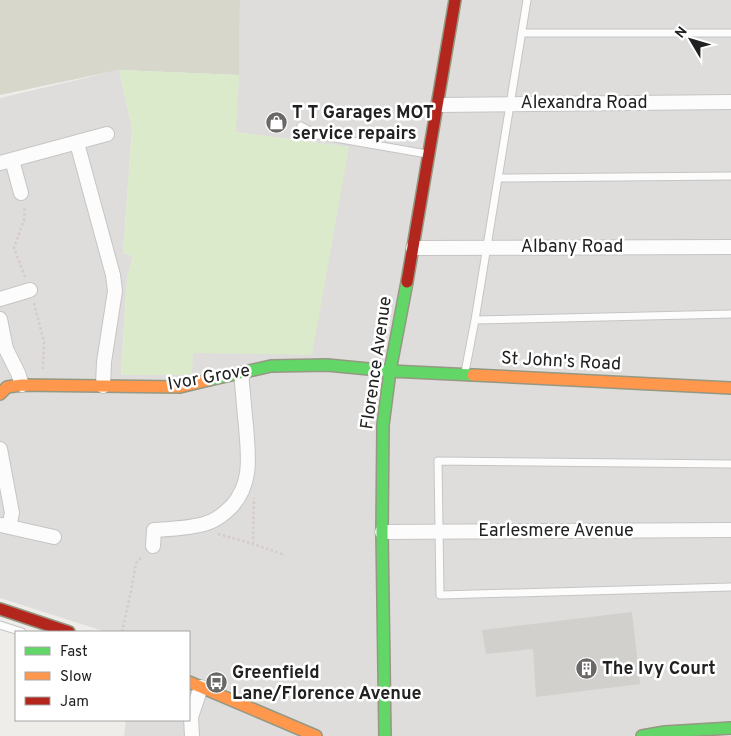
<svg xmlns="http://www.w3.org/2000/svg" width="731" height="736" font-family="Overpass,sans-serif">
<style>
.residential{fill:#dedddb}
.construction{fill:#d7d7cc}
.grass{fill:#daeacb}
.building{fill:#d1d0cd}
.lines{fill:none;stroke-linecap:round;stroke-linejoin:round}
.lane-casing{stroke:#c6c5c4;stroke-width:9}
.street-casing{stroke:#c6c5c4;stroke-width:16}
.fast-casing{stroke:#959882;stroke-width:14}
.slow-casing{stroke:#959882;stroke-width:14}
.jam-casing{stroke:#959882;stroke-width:14}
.path{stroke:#d6cbc9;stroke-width:2.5;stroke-dasharray:2.5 2.5;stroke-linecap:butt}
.lane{stroke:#fcfcfc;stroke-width:7}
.street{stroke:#fcfcfc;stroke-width:14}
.fast{stroke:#63d668;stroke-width:11}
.slow{stroke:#ff974d;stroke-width:11}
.jam{stroke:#b3261e;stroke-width:11}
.labels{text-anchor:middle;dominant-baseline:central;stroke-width:5;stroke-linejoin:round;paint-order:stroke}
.street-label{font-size:18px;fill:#212121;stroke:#fff}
.poi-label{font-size:18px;font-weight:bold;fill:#212121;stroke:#fff;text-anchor:start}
</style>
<rect width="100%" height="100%" fill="#eeedea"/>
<path class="residential" d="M240 0H731V736H124L126 720H189V632H106L0 598V98L119 70 132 129 123 253 133 256 127 278 121 375H184L193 353 349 147 235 132 239 75Z"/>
<path class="construction" d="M0 0H240L239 75 119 70 0 95Z"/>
<path class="grass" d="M119 70 239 75 236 132 349 147 312 355 193 353 192 373 184 375H121L127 278 133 256 123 253 132 129Z"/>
<path class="building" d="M632 612 640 684 536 697 533 649 486 654 482 630Z"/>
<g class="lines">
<defs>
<path id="lane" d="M522 33H731
M301 126 318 135 427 154
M498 178 731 176
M475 320 527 0
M465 372 475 320 731 314
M731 464 438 461 440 595 731 587
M0 625 22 632"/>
<path id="street" d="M438 105 731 102
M77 143 113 275 115 291 104 362 103 386
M12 160 21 193
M0 163 107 134
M413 248 731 247
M0 299 30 290
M0 319 6 349 18 373 22 385
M0 449 12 513 9 527
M1 525 54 537
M382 532 731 530
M153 546 154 530C170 529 194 528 207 523 217 520 225 513 232 506 253 482 248 455 246 426 244 408 243 391 241 373
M192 736 191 717 201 687"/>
<path id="fast" d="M209 380 271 366 327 365 390 371 473 375
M385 736 382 532 383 425 390 371 407 282
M642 736 665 732 731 728"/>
<path id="slow" d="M473 375 731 388
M0 394 7 387 22 385 180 387 209 380
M189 682 316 736"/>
<path id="jam" d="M407 282 455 0
M0 609 69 632"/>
</defs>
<use href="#lane" class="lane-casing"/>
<use href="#street" class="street-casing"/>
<use href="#fast" class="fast-casing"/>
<use href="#slow" class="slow-casing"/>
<use href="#jam" class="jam-casing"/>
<path class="path" d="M25 277 14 248 24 220 25 206
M34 303 44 342 43 369
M218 534 253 544 285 555
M253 544 254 498
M122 632 131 591 136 563 143 556"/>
<use href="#lane" class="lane"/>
<use href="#street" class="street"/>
<use href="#fast" class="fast"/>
<use href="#slow" class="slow"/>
<use href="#jam" class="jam"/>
</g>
<defs>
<symbol id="shop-disc" viewBox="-11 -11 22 22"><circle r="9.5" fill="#696867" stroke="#fff"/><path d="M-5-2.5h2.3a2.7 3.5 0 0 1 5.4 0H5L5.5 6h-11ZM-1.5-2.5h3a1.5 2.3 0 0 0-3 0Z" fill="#fff"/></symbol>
<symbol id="building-disc" viewBox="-11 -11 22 22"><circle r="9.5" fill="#696867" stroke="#fff"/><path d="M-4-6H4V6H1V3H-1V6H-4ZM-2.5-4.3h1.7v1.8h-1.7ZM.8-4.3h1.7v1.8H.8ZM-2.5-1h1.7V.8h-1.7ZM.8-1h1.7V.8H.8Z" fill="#fff"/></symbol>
<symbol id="bus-disc" viewBox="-11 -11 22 22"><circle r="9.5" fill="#696867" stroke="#fff"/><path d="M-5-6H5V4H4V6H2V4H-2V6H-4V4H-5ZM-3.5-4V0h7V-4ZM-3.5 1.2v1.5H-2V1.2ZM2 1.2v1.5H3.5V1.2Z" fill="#fff"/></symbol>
</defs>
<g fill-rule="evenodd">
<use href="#shop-disc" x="264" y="110" width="25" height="25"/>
<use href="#building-disc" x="574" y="656" width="25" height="25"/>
<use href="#bus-disc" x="204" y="670" width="25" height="25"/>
</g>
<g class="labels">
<g class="street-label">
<text x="584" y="103">Alexandra Road</text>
<text x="572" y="247">Albany Road</text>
<text transform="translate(561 362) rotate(3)">St John's Road</text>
<text transform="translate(377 363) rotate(-82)">Florence Avenue</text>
<text transform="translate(209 378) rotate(-10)">Ivor Grove</text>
<text x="556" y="531">Earlesmere Avenue</text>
</g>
<g class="poi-label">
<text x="292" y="113">T T Garages MOT<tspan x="292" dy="21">service repairs</tspan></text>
<text x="602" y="669">The Ivy Court</text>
<text x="232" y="673">Greenfield<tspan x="232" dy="21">Lane/Florence Avenue</tspan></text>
</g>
</g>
<rect x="15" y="631" width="175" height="90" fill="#ffffff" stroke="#a6a6a6"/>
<rect x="25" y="647" width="25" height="8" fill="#63d668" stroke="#a6a6a6"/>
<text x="60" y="656" font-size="15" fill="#212121">Fast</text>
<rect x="25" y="672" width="25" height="8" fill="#ff974d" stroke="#a6a6a6"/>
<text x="60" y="681" font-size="15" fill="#212121">Slow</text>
<rect x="25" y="697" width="25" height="8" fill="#b3261e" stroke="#a6a6a6"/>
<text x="60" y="706" font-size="15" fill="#212121">Jam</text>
<g transform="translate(691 40) rotate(308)" stroke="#ffffff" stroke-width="4" paint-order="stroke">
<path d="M0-4L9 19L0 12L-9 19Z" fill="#212121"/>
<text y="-8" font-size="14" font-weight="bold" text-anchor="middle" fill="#212121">N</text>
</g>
</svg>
